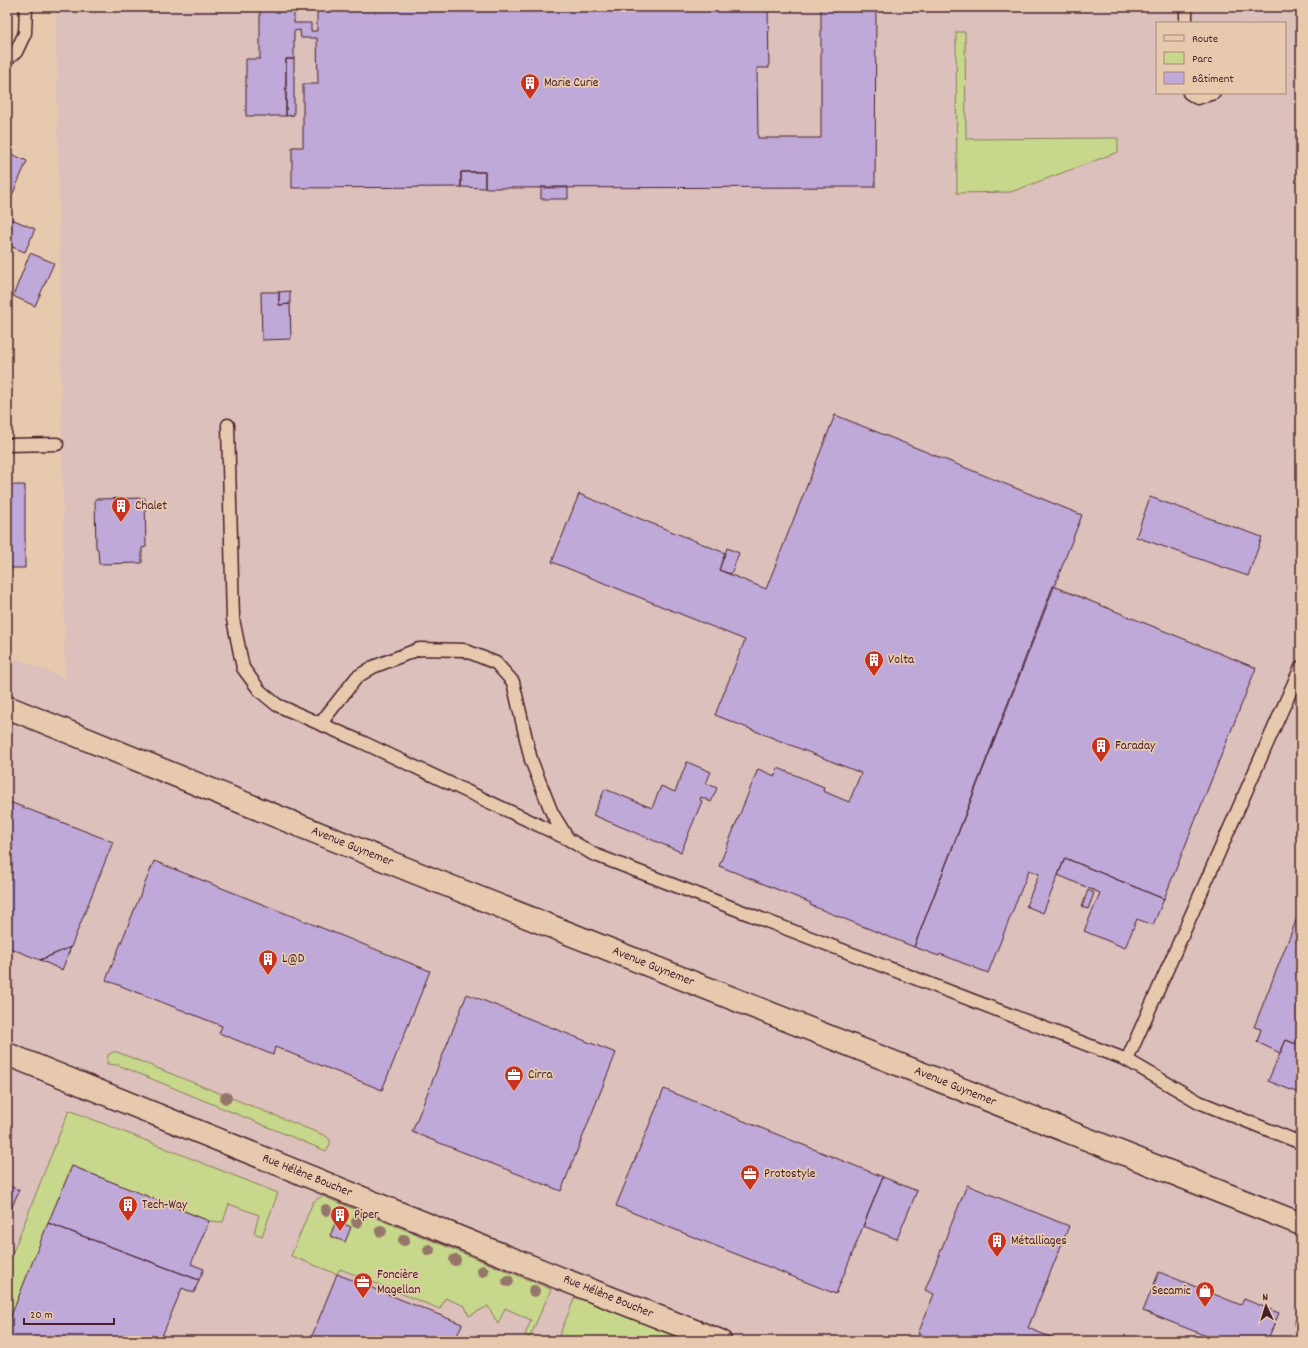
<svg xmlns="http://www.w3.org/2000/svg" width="1308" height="1348" font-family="Dekko,sans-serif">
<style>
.built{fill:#dbc0bb;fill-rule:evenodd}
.green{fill:#c7d78b;stroke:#887b5b}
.building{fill:#bea9d9;stroke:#4a1f2b}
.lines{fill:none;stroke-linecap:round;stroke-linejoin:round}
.lane-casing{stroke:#4a1f2b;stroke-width:15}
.street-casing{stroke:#4a1f2b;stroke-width:25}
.lane{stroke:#e7caae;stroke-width:12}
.street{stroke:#e7caae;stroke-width:22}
.tree{fill:#97766b}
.labels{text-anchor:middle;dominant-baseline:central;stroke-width:3.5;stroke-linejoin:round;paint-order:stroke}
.poi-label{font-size:13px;fill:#4a1f2b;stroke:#e7caae;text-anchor:start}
.street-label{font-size:13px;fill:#4a1f2b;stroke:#e7caae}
</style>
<rect width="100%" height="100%" fill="#e7caae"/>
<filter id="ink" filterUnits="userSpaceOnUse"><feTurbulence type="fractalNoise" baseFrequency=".025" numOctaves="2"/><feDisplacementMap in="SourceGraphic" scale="8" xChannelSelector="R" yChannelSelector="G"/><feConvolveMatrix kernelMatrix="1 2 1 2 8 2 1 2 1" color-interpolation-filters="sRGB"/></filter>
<g filter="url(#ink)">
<path class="built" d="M56 7H1301V1341H7V655L65 678ZM1157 23H1285V93H1157Z"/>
<path class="green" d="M956 32H965L966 139 1118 138V152L1011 192 957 193Z
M113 1052H117L326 1136 330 1140V1144L326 1151 118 1065 107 1064 108 1055Z
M69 1110 278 1193 262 1236 254 1233 259 1215 229 1204 223 1222 209 1221 72 1166 7 1326V1267Z
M322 1196 551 1289 530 1337 525 1335 531 1320 505 1308 498 1324 488 1306 469 1316 465 1306 445 1298 440 1309 340 1269 337 1274 291 1256 313 1202Z
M575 1297 688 1341H557Z"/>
<path class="building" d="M260 7H294V23H311V31H317V7H768L769 68H757L758 138H821V7H876L875 187 485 188V172H461V187L292 188V147H303V84H318L317 38H301L300 30 294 31V59H286V116H246V59H260Z
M286 59H294V115L286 116Z
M7 152 27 161 7 207Z
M461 172H485V188L461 187Z
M541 187H568V199H541Z
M7 217 35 229 25 252 7 245Z
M30 253 54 263 35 306 13 296Z
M290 291V304L279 305V292Z
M261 292H279V305L290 304 291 339 262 340Z
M835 415 1082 515 914 947 810 905 811 903 719 866 758 769 775 776 778 768 824 787 823 791 849 802 861 773 715 715 745 640 552 562 579 494 725 553 719 570 766 589Z
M7 485H25V568H7Z
M1150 497 1262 537 1248 576 1136 537Z
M145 498 146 547 142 548V563L99 564 98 549 96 548 95 499Z
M727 548 739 553 731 574 719 570Z
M1053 586 1256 668 1164 899 1065 858 1043 913 1026 906 1039 874 1029 870 988 973 940 954 939 956 914 947Z
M687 762 711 772 706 783 717 788 711 802 701 797 700 800 702 801 681 852 593 815 605 789 652 808 661 786 675 792Z
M7 801 113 842 71 947 40 960 7 947Z
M1065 858 1164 899 1153 925 1137 919 1125 948 1084 931 1100 893 1058 875Z
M154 861 430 971 382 1090 275 1047 273 1055 219 1033 222 1026 106 980Z
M1088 890 1094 893 1088 909 1082 907Z
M1301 908V1046L1286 1040 1280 1053 1257 1042 1261 1029 1254 1027Z
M71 947 62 970 40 960Z
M467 994 616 1053 561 1191 412 1132Z
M1286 1040 1301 1046V1094L1268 1081Z
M664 1089 883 1177 836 1294 616 1206Z
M72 1166 209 1221 191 1264 204 1269 199 1280 48 1223Z
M883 1177 917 1191 897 1239 863 1226Z
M7 1185 19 1190 7 1219Z
M967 1185 1069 1226 1028 1328 1060 1341H936L918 1334 934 1294 925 1290Z
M336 1221 351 1227 345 1242 330 1236Z
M48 1223 199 1280 194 1293 182 1288 160 1341H7V1326Z
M1159 1272 1241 1305 1244 1299 1279 1313 1267 1341H1219L1143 1311Z
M337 1274 462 1324 455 1341H310Z
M1298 1315 1301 1316V1328L1294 1325Z"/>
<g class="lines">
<defs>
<path id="lane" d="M1186 23V7
M7 59 16 52 25 33 26 7
M1189 93 1197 98 1214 93
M228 425 233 619 243 668 260 691 277 705 362 742 568 839 593 854 1127 1060 1301 667
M7 445 57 444
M320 724 357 677 373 667 419 649 464 650 496 663 513 682 531 760 552 813 568 839
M1127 1060 1199 1102 1301 1143"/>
<path id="street" d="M7 707 414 872 1301 1224
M7 1054 552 1275 720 1341"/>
</defs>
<use href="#lane" class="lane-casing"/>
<use href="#street" class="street-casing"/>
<use href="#lane" class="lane"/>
<use href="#street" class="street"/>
</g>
<g class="tree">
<circle cx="226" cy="1098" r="6"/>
<circle cx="326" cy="1210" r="6"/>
<circle cx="357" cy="1222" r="6"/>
<circle cx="381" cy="1231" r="6"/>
<circle cx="404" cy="1240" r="6"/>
<circle cx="429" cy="1250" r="6"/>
<circle cx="455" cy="1260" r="6"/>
<circle cx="483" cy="1271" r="6"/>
<circle cx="508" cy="1281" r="6"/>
<circle cx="534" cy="1291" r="6"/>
</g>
</g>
<defs>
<symbol id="building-pin" viewBox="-11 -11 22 30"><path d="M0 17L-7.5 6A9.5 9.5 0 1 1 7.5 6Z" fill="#c8321e" stroke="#e7caae"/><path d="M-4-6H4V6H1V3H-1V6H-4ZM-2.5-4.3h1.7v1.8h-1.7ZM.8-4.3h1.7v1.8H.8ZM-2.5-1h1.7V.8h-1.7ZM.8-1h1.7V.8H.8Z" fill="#fff"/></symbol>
<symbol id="office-pin" viewBox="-11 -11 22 30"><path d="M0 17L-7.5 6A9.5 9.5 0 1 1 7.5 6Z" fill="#c8321e" stroke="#e7caae"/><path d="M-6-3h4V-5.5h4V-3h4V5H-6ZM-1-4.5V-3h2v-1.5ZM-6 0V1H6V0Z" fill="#fff"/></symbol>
<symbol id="shop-pin" viewBox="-11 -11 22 30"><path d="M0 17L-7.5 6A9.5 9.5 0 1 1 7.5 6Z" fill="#c8321e" stroke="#e7caae"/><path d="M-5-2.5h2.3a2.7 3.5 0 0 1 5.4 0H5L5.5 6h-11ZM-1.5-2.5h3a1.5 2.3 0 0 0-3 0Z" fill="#fff"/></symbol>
</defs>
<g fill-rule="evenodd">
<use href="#building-pin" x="519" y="72" width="22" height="30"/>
<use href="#building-pin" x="110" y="495" width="22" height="30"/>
<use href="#building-pin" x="863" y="649" width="22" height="30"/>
<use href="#building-pin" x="1090" y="735" width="22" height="30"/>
<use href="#building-pin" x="257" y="948" width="22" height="30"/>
<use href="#office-pin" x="503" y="1064" width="22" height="30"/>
<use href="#office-pin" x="739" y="1163" width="22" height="30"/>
<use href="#building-pin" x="117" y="1194" width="22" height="30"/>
<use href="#building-pin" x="329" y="1204" width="22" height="30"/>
<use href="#building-pin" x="986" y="1230" width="22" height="30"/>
<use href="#office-pin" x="352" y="1271" width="22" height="30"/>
<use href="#shop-pin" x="1194" y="1280" width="22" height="30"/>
</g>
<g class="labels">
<g class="poi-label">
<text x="544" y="83">Marie Curie</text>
<text x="135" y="506">Chalet</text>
<text x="888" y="660">Volta</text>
<text x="1115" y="746">Faraday</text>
<text x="282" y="959">L@D</text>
<text x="528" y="1075">Cirra</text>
<text x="764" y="1174">Protostyle</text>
<text x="142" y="1205">Tech-Way</text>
<text x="354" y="1215">Piper</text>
<text x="1011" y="1241">Métalliages</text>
<text x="377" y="1275">Foncière<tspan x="377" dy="15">Magellan</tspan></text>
<text x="1191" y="1291" text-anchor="end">Secamic</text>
</g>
<g class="street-label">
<text transform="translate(352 847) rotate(22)">Avenue Guynemer</text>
<text transform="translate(653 967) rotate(22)">Avenue Guynemer</text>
<text transform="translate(955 1087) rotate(22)">Avenue Guynemer</text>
<text transform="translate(307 1176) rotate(22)">Rue Hélène Boucher</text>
<text transform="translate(608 1297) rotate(22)">Rue Hélène Boucher</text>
</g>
</g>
<rect width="1308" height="1348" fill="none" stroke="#e7caae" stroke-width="24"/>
<rect x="12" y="12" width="1284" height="1324" fill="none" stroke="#4a1f2b" stroke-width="1.5" filter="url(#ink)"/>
<rect x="1156" y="22" width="130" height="72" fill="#e7caae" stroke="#a8867a"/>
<rect x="1164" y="35" width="20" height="6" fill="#e7caae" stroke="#a8867a"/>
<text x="1192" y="42" font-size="12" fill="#4a1f2b">Route</text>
<rect x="1164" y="52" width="20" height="12" fill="#c7d78b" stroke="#a8867a"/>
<text x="1192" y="62" font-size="12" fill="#4a1f2b">Parc</text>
<rect x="1164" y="72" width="20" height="12" fill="#bea9d9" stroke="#a8867a"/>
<text x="1192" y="82" font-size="12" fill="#4a1f2b">Bâtiment</text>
<g transform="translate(1266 1306) rotate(356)" stroke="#e7caae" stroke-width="3" paint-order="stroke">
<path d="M0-3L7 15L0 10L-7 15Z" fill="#4a1f2b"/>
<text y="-6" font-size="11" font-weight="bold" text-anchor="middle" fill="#4a1f2b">N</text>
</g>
<path d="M24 1318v6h90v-6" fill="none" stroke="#4a1f2b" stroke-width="2"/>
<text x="30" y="1318" font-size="12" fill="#4a1f2b" stroke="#e7caae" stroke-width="3" paint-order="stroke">20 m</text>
</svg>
